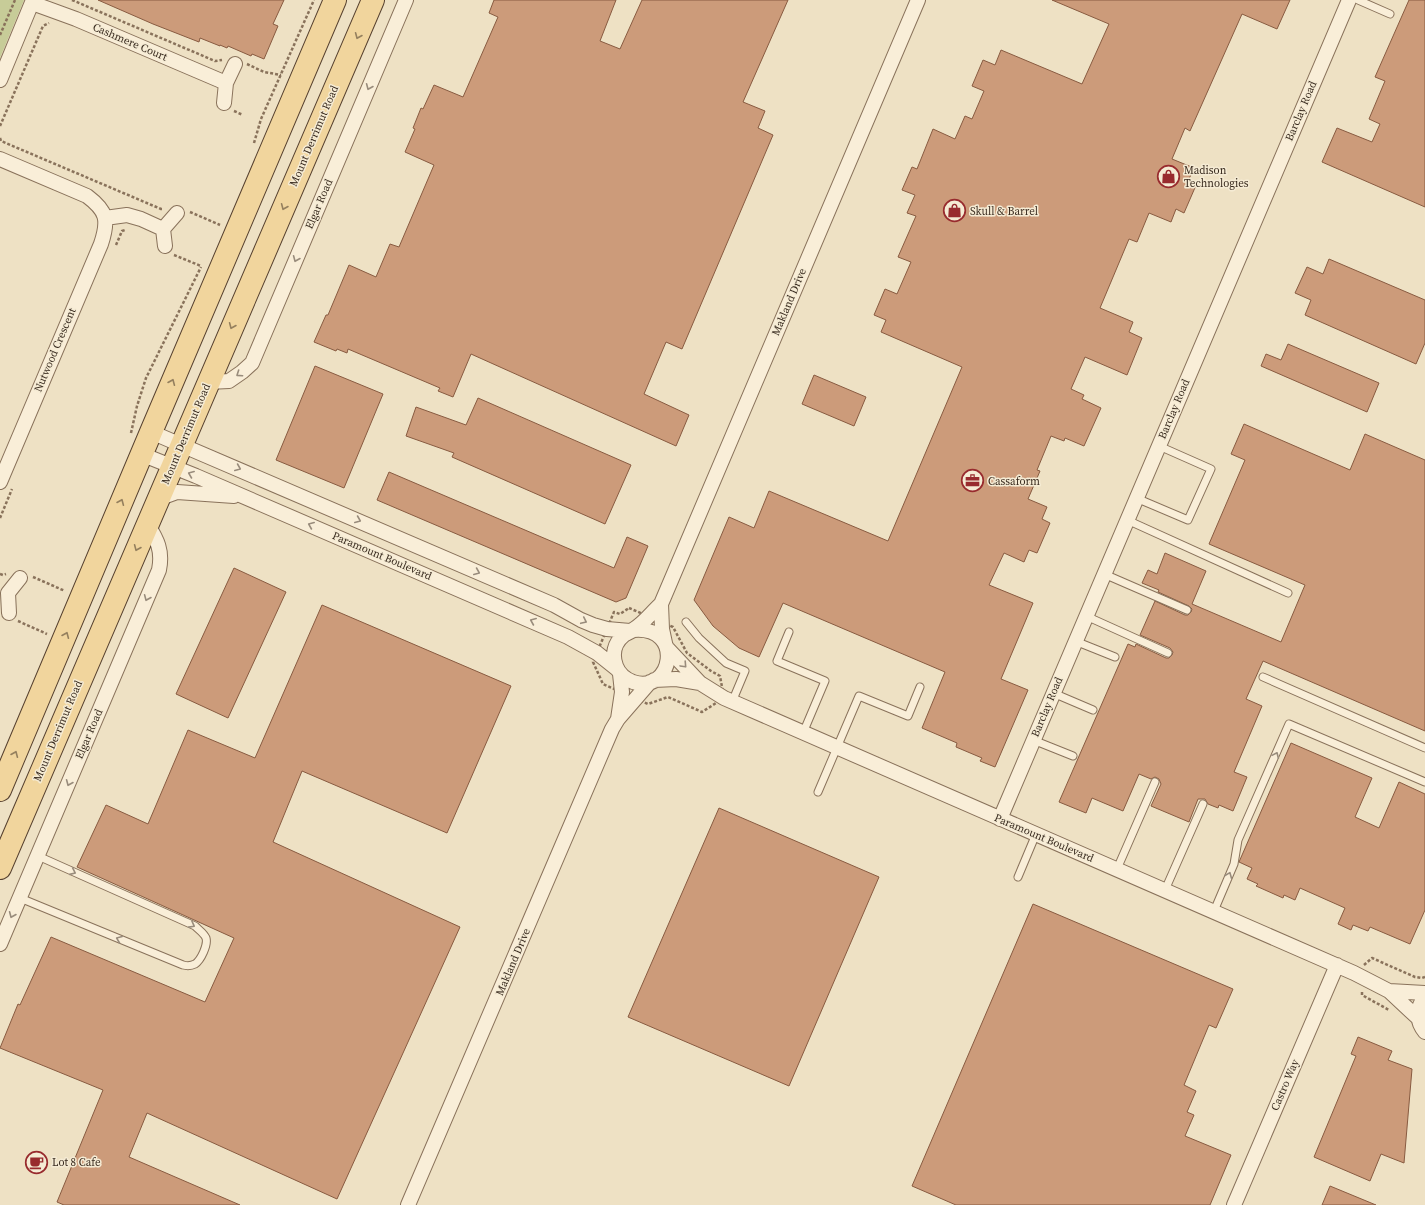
<svg xmlns="http://www.w3.org/2000/svg" width="1425" height="1205" font-family="'Source Serif 4',serif">
<style>
.green{fill:#c7cc98}
.building{fill:#cc9b7a;stroke:#885b41}
.lines{fill:none;stroke-linecap:round;stroke-linejoin:round}
.lane-casing{stroke:#89725b;stroke-width:9}
.street-casing{stroke:#89725b;stroke-width:16}
.primary-casing{stroke:#57412f;stroke-width:24}
.path{stroke:#89725b;stroke-width:2.5;stroke-dasharray:3 2;stroke-linecap:butt}
.lane{stroke:#f9eed8;stroke-width:7}
.street{stroke:#f9eed8;stroke-width:14}
.primary{stroke:#f1d59d;stroke-width:22}
.oneway{stroke:#95805e}
.oneway2{stroke:#998c7c}
.labels{text-anchor:middle;dominant-baseline:central;stroke-width:3;stroke-linejoin:round;paint-order:stroke}
.street-label{font-size:11px;fill:#392b1f;stroke:#f5ebd4}
.poi-label{font-size:11px;fill:#392b1f;stroke:#f5ebd4;text-anchor:start}
</style>
<rect width="100%" height="100%" fill="#eee1c4"/>
<path class="green" d="M0 0H24L0 58Z"/>
<path class="building" d="M98 0H284L273 24 278 26 264 59 252 54 251 56 228 46 227 48 220 45V46L200 38 199 42 153 24Z
M494 0H616L600 41 620 49 642 0H788L743 102 765 111 758 128 773 135 682 349 666 342 644 394 689 415 676 446 471 354 453 397 438 391 440 388 348 349 347 353 337 349 336 351 314 342 326 315H328L349 265 376 277 390 244 399 247 434 165 405 152 415 129 413 128 421 108 423 109 434 85 463 97 498 17 489 13Z
M1052 0H1290L1277 29 1242 14 1190 131 1185 128 1172 159 1194 168 1189 179 1197 183 1184 213 1176 209 1171 222 1149 213 1137 242 1129 239 1100 308 1133 322 1129 332 1142 338 1127 375 1085 357 1071 389 1084 395 1082 399 1101 408 1084 446 1065 438 1064 441 1051 436 1037 470 1040 471 1028 499 1047 507 1042 519 1050 523 1037 553 1029 550 1024 562 1004 553 989 585 1033 603 1001 679 1028 690 995 767 980 761 982 758 956 747 957 743 922 728 945 672 783 603 759 657 739 648 713 626 694 600 729 517 754 528 769 491 888 541 962 367 881 332 886 320 874 315 885 289 897 294 911 262 898 257 916 216 907 213 915 195 902 190 912 167 917 169 933 129 955 139 965 116 972 119 984 91 972 86 983 60 995 65 1001 50 1082 84 1109 24Z
M1409 0H1425V207L1322 162 1337 128 1372 142 1380 124 1369 119 1385 81 1375 77Z
M1329 259 1425 300V343L1416 364 1305 315 1311 300 1295 293 1307 267 1323 274Z
M1288 344 1379 383 1367 412 1261 366 1266 354 1281 360Z
M315 366 383 394 344 488 276 460Z
M814 375 866 397 854 426 802 404Z
M478 398 631 465 605 524 452 457 454 453 406 436 416 407 466 425Z
M1244 424 1350 470 1365 434 1425 460V731L1263 661 1246 699 1262 706 1234 772 1247 777 1233 811 1219 805 1218 808 1208 804 1205 799H1198L1189 822 1151 806 1161 784 1159 779 1155 777 1151 779 1139 774 1123 811 1092 798 1086 813 1059 802 1128 644 1135 647 1136 644 1166 658H1169L1172 655 1173 652 1170 648 1140 635 1155 601 1185 615H1188L1191 612 1192 609 1189 606 1158 592 1159 590 1142 583 1148 570 1157 574 1165 553 1206 571 1192 604 1281 642 1305 585 1209 544 1245 460 1231 454Z
M389 472 614 568 627 537 648 546 626 598 616 602 377 500Z
M234 568 286 592 228 718 176 694Z
M322 605 511 686 447 833 302 771 273 842 460 927 337 1199 147 1113 129 1157 240 1205H64L57 1202 103 1090 0 1048 18 1004 20 1005 51 937 205 1002 234 938 77 867 106 805 148 824 188 730 255 758Z
M1291 743 1372 778 1355 817 1379 828 1399 782 1425 794V910L1410 944 1370 927 1368 931 1353 925 1351 930 1338 924 1345 908 1300 888 1295 900 1284 895 1283 898 1256 886 1258 884 1247 879 1252 868 1239 862Z
M719 808 879 877 789 1086 628 1017Z
M1033 904 1233 989 1216 1028 1209 1025 1184 1085 1196 1091 1187 1112 1194 1115 1185 1136 1231 1155 1210 1205H956L912 1186Z
M1358 1037 1392 1051 1388 1060 1412 1069 1404 1163 1381 1154 1370 1181 1314 1157 1356 1056 1351 1054Z
M1330 1186 1376 1205H1322Z"/>
<g class="lines">
<defs>
<path id="lane" d="M1358 0 1390 14
M1136 498 1188 520 1211 469 1159 446
M1127 520 1288 593
M1104 574 1187 610
M1086 616 1168 653
M686 622 699 638 726 663 745 671 732 702
M789 632 777 661 825 681 803 733
M1075 641 1115 657
M1263 677 1425 748
M1053 693 1093 710
M1033 740 1073 756
M818 792 859 696 908 716 920 687
M1117 869 1155 782
M1018 877 1036 834
M1165 890 1203 804
M20 898 183 965C187 966 191 966 195 964 201 960 208 945 206 938 204 933 199 930 195 926L38 856
M1214 911 1234 864 1238 840 1289 724 1425 782"/>
<path id="street" d="M32 3 76 19 226 83
M0 80 33 0
M224 103 226 83 235 64
M0 159 87 196C107 211 109 220 101 244L0 482
M105 218 127 215 141 219 163 229
M165 246 163 229 177 213
M208 382 229 381 242 372 252 363 406 0
M151 432 554 605 581 620 593 625 607 629 630 631
M141 454 196 476 568 637 597 653 617 669
M158 499 177 492 234 496
M661 604 662 629 665 643
M9 613 8 593 20 578
M634 630C685 626 673 695 633 682 625 679 619 674 616 666 612 655 614 643 624 635 627 633 631 632 634 629 644 623 652 612 661 604L918 0
M668 649 700 683 724 698 1354 973 1389 991 1418 1018
M654 680 676 679 700 683
M618 719 622 692 620 674
M1000 819 1349 0
M0 944 159 570C163 550 157 540 147 523
M1389 991 1425 993
M1425 997C1416 1008 1416 1021 1425 1032
M408 1205 612 729 618 719 650 682
M1234 1205 1337 965"/>
<path id="primary" d="M0 790 151 432 335 0
M0 868 373 0"/>
</defs>
<use href="#lane" class="lane-casing"/>
<use href="#street" class="street-casing"/>
<use href="#primary" class="primary-casing"/>
<path class="path" d="M72 0 215 61 222 60
M0 35 15 0
M247 64 264 72 281 75
M234 111 243 115
M0 126 43 26 49 23
M0 138 1 141 161 209H163
M254 143 261 119 314 0
M190 212 220 225
M116 245 122 231 125 230
M174 255 201 266
M131 433 137 406 146 378 201 267
M0 518 12 489
M0 574 3 575 6 574
M33 577 65 591
M629 608 673 627 687 653 711 671 720 676 724 698 702 712 668 697 648 704 603 684 593 662 614 612 620 614Z
M18 621 47 634
M1364 965 1372 958 1415 977 1422 978 1425 977
M1362 992V995L1389 1010"/>
<use href="#lane" class="lane"/>
<use href="#street" class="street"/>
<use href="#primary" class="primary"/>
</g>
<defs><path id="oneway-chevron" d="M-2-3.5L2.5 0L-2 3.5" fill="none" stroke-width="1.6" stroke-linecap="round" stroke-linejoin="round"/></defs>
<g class="oneway">
<use href="#oneway-chevron" transform="translate(358 36) rotate(113)"/>
<use href="#oneway-chevron" transform="translate(284 207) rotate(113)"/>
<use href="#oneway-chevron" transform="translate(232 326) rotate(113)"/>
<use href="#oneway-chevron" transform="translate(172 382) rotate(-67)"/>
<use href="#oneway-chevron" transform="translate(121 502) rotate(-67)"/>
<use href="#oneway-chevron" transform="translate(137 548) rotate(113)"/>
<use href="#oneway-chevron" transform="translate(66 635) rotate(-67)"/>
<use href="#oneway-chevron" transform="translate(15 754) rotate(-67)"/>
</g>
<g class="oneway2">
<use href="#oneway-chevron" transform="translate(369 87) rotate(113)"/>
<use href="#oneway-chevron" transform="translate(296 259) rotate(113)"/>
<use href="#oneway-chevron" transform="translate(239 374) rotate(146)"/>
<use href="#oneway-chevron" transform="translate(238 468) rotate(23)"/>
<use href="#oneway-chevron" transform="translate(191 474) rotate(-158)"/>
<use href="#oneway-chevron" transform="translate(358 520) rotate(23)"/>
<use href="#oneway-chevron" transform="translate(311 525) rotate(-157)"/>
<use href="#oneway-chevron" transform="translate(477 572) rotate(23)"/>
<use href="#oneway-chevron" transform="translate(147 598) rotate(113)"/>
<use href="#oneway-chevron" transform="translate(533 621) rotate(-157)"/>
<use href="#oneway-chevron" transform="translate(584 621) rotate(25)"/>
<use href="#oneway-chevron" transform="translate(684 665) rotate(47)"/>
<use href="#oneway-chevron" transform="translate(1276 755) rotate(-66)"/>
<use href="#oneway-chevron" transform="translate(69 783) rotate(113)"/>
<use href="#oneway-chevron" transform="translate(73 872) rotate(24)"/>
<use href="#oneway-chevron" transform="translate(1229 875) rotate(-68)"/>
<use href="#oneway-chevron" transform="translate(12 915) rotate(113)"/>
<use href="#oneway-chevron" transform="translate(192 925) rotate(28)"/>
<use href="#oneway-chevron" transform="translate(119 939) rotate(-158)"/>
</g>
<defs>
<symbol id="shop-ring" viewBox="-11 -11 22 22"><circle r="9.5" fill="#f5ebd4" stroke="#982b2e" stroke-width="1.5"/><path d="M-5-2.5h2.3a2.7 3.5 0 0 1 5.4 0H5L5.5 6h-11ZM-1.5-2.5h3a1.5 2.3 0 0 0-3 0Z" fill="#982b2e"/></symbol>
<symbol id="office-ring" viewBox="-11 -11 22 22"><circle r="9.5" fill="#f5ebd4" stroke="#982b2e" stroke-width="1.5"/><path d="M-6-3h4V-5.5h4V-3h4V5H-6ZM-1-4.5V-3h2v-1.5ZM-6 0V1H6V0Z" fill="#982b2e"/></symbol>
<symbol id="cafe-ring" viewBox="-11 -11 22 22"><circle r="9.5" fill="#f5ebd4" stroke="#982b2e" stroke-width="1.5"/><path d="M-5.5-4.5H6V0H3Q3 3.5 0 3.5H-2.5Q-5.5 3.5-5.5 0ZM3-3.2v2h1.7v-2ZM-6 4.5H4V6H-6Z" fill="#982b2e"/></symbol>
</defs>
<g fill-rule="evenodd">
<use href="#shop-ring" x="1156" y="164" width="25" height="25"/>
<use href="#shop-ring" x="942" y="198" width="25" height="25"/>
<use href="#office-ring" x="960" y="468" width="25" height="25"/>
<use href="#cafe-ring" x="24" y="1150" width="25" height="25"/>
</g>
<g class="labels">
<g class="street-label">
<text transform="translate(130 42) rotate(23)">Cashmere Court</text>
<text transform="translate(1301 111) rotate(-67)">Barclay Road</text>
<text transform="translate(314 136) rotate(-67)">Mount Derrimut Road</text>
<text transform="translate(319 204) rotate(-67)">Elgar Road</text>
<text transform="translate(789 302) rotate(-67)">Makland Drive</text>
<text transform="translate(55 350) rotate(-67)">Nutwood Crescent</text>
<text transform="translate(1174 409) rotate(-67)">Barclay Road</text>
<text transform="translate(186 434) rotate(-67)">Mount Derrimut Road</text>
<text transform="translate(382 556) rotate(23)">Paramount Boulevard</text>
<text transform="translate(1047 707) rotate(-67)">Barclay Road</text>
<text transform="translate(58 731) rotate(-67)">Mount Derrimut Road</text>
<text transform="translate(89 734) rotate(-67)">Elgar Road</text>
<text transform="translate(1044 838) rotate(23)">Paramount Boulevard</text>
<text transform="translate(513 962) rotate(-67)">Makland Drive</text>
<text transform="translate(1285 1085) rotate(-67)">Castro Way</text>
</g>
<g class="poi-label">
<text x="1184" y="170">Madison<tspan x="1184" dy="13">Technologies</tspan></text>
<text x="970" y="211">Skull &amp; Barrel</text>
<text x="988" y="481">Cassaform</text>
<text x="52" y="1162">Lot 8 Cafe</text>
</g>
</g>
</svg>
